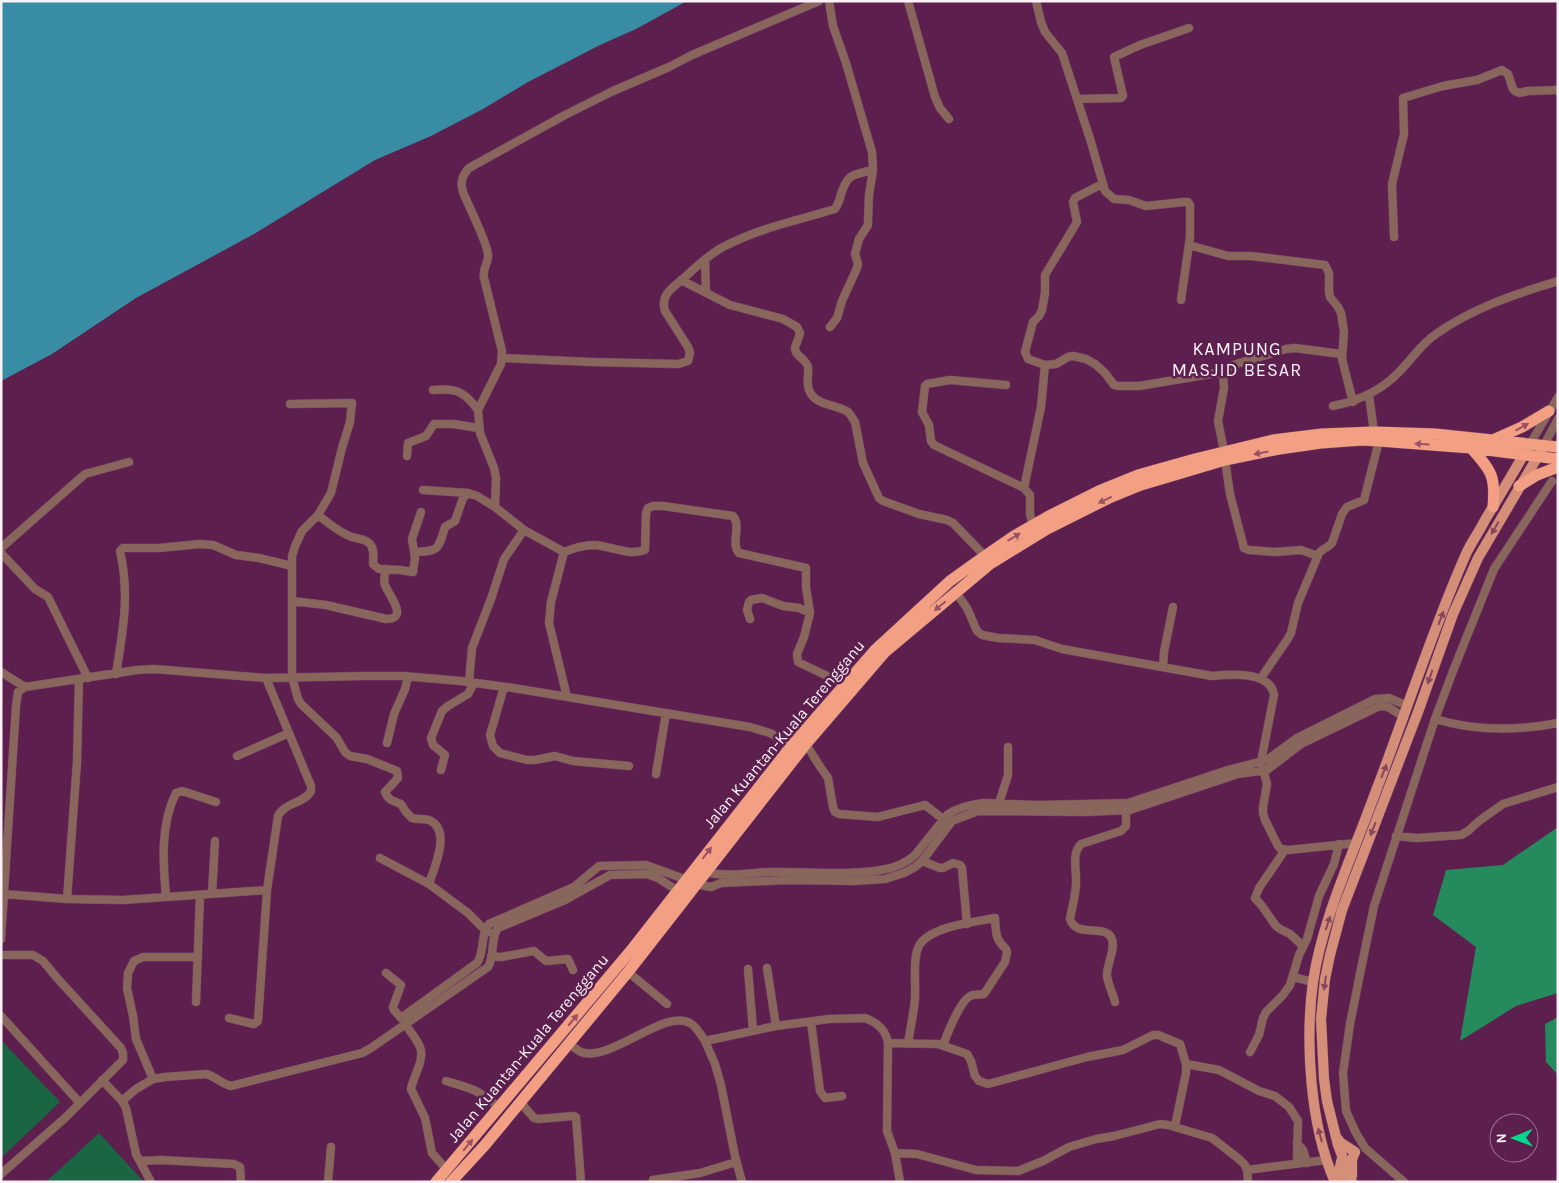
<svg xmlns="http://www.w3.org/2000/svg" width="1559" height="1183" font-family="Karla,sans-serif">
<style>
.green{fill:#1a6643}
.forest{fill:#258b5c}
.water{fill:#388da4}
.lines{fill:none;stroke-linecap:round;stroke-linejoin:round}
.minor-casing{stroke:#764168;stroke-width:9}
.major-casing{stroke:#764168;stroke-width:11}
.highway-casing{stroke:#764168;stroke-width:12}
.minor{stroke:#89665b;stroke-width:8}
.major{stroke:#d58f78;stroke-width:10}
.highway{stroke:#f29f83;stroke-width:11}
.oneway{fill:#995263}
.oneway2{fill:#87465c}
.labels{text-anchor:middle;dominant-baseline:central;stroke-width:5;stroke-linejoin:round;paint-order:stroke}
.street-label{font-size:16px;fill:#faf2f7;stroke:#5d1f4d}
.neighbourhood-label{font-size:18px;letter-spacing:1px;fill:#faf2f7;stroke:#5d1f4d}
</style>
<rect width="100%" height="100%" fill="#5d1f4d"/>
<path class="green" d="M1 1040 60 1102 1 1158Z
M99 1133 144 1182H46Z"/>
<path class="forest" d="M1558 827V993L1516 1006 1460 1041 1476 947 1433 915 1446 870 1503 865Z
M1558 1017V1075L1546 1062 1545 1024Z"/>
<path class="water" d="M1 1H687L636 29 600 45 528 82 483 109 431 136 375 160 254 234 136 298 52 354 1 381Z"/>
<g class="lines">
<defs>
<path id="minor" d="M829 1 833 26 846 63 872 152 873 170 869 195 868 221V225L859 239 855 254 858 264 857 268 842 301 837 318 830 327
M908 1 935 97 940 108 949 119
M1036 1 1041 22 1045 32 1062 53 1091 142 1105 191 1114 199 1129 200 1146 206 1184 202H1188L1190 205V237L1181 300
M1078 99 1121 98 1123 96 1114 57 1140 45 1189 28
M1394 237 1392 184 1404 134 1403 98 1443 86 1477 80 1502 70 1508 74 1513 89 1515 91 1519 93 1528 91 1558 90
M1189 245 1228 256H1251L1325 265 1329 273V292L1330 297 1338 307 1341 313 1344 332 1342 359 1353 402
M705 260 706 293
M681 280 730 305 783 319 797 327 800 333C799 338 796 343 795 348 794 355 806 359 808 367 809 374 806 382 809 390 815 406 836 404 848 412 851 415 853 419 855 422L863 463 879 498 883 501 919 514 947 520 953 523 985 556
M502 358 591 362 678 364 688 361 690 353 688 347 665 311C660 295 672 288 684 278 696 267 708 255 723 247 760 228 795 221 835 209 838 204 840 200 841 194 848 173 853 175 873 170
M1045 365 1056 364 1068 357 1073 356 1086 359 1095 364 1105 373 1114 385 1118 386H1139L1223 372 1233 365 1286 349 1295 348 1341 354
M1223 372 1224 388 1218 421 1224 451
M1006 385 950 380 927 384 925 386 922 412 929 425 931 441 934 445 1024 488
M433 390C456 388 464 391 478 410
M1369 395 1374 432
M290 404 352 403 350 422 342 448 331 493 318 515 302 531 296 544 292 556V677L298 699 301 704 336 737 345 752 350 756 367 759 397 771 398 778 385 792C388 800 393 801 401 804L406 812 412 818C418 820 426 818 431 821 451 832 434 868 429 884
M1333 406C1358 401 1381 391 1399 372 1412 359 1421 344 1436 334 1473 308 1515 294 1558 281
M1530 444 1558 397
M1544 445 1558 419
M407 456 408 443 426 436 434 424H454L478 428
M1225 460 1230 494 1244 548 1249 550 1275 552 1301 550 1318 556
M423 490 468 493 477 496 495 507 524 530 564 552 551 602 549 623 567 697
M495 507 496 478 494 468 480 433 478 410 501 364 502 351 484 278C482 266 489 264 488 255 488 244 468 205 463 192 460 182 462 176 469 168L565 115 613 91 669 67 692 55 819 1
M318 515C328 523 340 533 352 537 358 539 366 539 370 544 375 550 373 557 373 564L379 569 400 570 413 572 415 558 412 539 421 512
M1033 526 1030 514V495L1024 488 1041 407 1045 365 1028 359 1025 352 1033 322 1039 316 1042 310 1045 293V275L1077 222 1073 202 1075 198 1102 184
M1 548 85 474 129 462
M415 552C439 551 438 550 445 527L455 521 463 498 468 493
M564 552C574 548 583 545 594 545 611 546 628 556 645 550L646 513 648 508 653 506H663L733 516C742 526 730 543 739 553L806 568V587L810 613 804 637 797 654 798 662 844 684
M1 553 35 589 48 597 88 678
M956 593 967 608 977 631 982 635 998 638 1035 640 1062 649 1212 676C1230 674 1271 671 1274 695L1261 762 1267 784 1263 807V813L1265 820 1278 846 1281 849 1288 850 1357 843
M292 601 326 605 386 619C410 619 388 594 385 585 383 580 385 574 386 569
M750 619 747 610 749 602 751 600 762 598 783 606 799 608 810 613
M1163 667 1164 652 1173 607
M1 672 25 687
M116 674C123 630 130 595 120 551L123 548H159L200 544 213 545 236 555 259 558 292 566
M1261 678 1287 640 1291 633 1298 603 1319 553C1323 548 1328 548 1332 543L1342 514 1347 507 1364 500 1379 441
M469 682 472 648 491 599 504 559 524 530
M504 687 490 735 493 746 500 753 527 760H535L555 756 573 761 629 766
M1435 719C1475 731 1517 731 1558 723
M387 743 394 714 405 689 408 677
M806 744 819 765 828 778 833 807 835 812 839 814 878 817 925 805 943 819
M237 756 289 733
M441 770 445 755 433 745 431 738 442 711 448 706 468 694 474 683
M656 774 666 713
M999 803 1008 775V747
M1396 836 1417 838 1461 835 1468 831 1479 821 1503 804 1558 787
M1285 850 1259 888 1255 898 1262 906 1276 926 1280 929 1290 934 1303 946
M380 858 429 884 468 913 485 930 489 932
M922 861 940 868H943L953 863 960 865 962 868 967 924
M705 872C726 877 748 873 770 872 806 871 845 876 881 870 894 868 905 864 915 855L947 815C956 808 972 804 984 803L1038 805 1128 803 1228 770 1267 760 1297 738 1375 699 1389 698 1408 706
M696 884 711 887 721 883 788 880 854 881 885 879 904 873 915 867 922 861 952 821 978 811 1086 812 1130 810 1238 774 1267 770 1301 744 1380 706 1388 707 1404 717
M4 894 67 899 123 900 267 890
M212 894 215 841
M166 897C163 863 160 825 176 793L182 791 216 802
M67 899 77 762 79 680
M1 939 16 706 18 692 25 687 137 670 154 669 266 678 363 676H403L461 681 513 688 750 727 770 733 792 745
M1 955H33L43 961 58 979 121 1048 123 1053V1060L65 1118 1 1174
M491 956 501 957 534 951 546 961 568 959 573 970
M767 968 776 1026
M748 969 753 1030
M628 972 667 1004
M386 973 401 985 393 1007 394 1010 401 1018 477 963C485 952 480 935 489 924L574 887 599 866 646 865 687 880
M1293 977 1313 982
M196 1002 200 895
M1115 1002C1113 994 1108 984 1107 976 1106 965 1117 948 1111 937 1103 924 1076 938 1070 919 1072 907 1076 895 1076 883 1077 871 1071 854 1081 844L1121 831 1126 826V811
M1 1016 79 1102
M229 1018 254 1024 258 1021 267 890 278 816C285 802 304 804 311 791V786L266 678
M811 1022 820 1091 825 1098 842 1096
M405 1024C418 1043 427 1048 417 1071 415 1077 412 1083 411 1089L425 1118 432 1153 447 1170
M705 1041 715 1064 721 1085 735 1156 742 1182
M888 1043 887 1131 895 1153 900 1182
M568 1044C573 1046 577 1050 581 1052 610 1063 664 1008 690 1023 696 1026 701 1035 705 1041L776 1026 829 1019 865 1018C878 1023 886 1030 888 1043L938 1044 967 1054 971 1061 975 1076 979 1081 988 1084 1087 1057 1123 1050 1153 1035H1158L1180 1044 1186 1064 1219 1070 1259 1091 1275 1096 1289 1107 1298 1121 1297 1157 1298 1164
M908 1044C910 1029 914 1013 915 998 916 985 912 955 920 944 933 926 974 922 995 918 996 933 995 939 1006 949L1007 953 1005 962 984 994C980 995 977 994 973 995 961 997 947 1035 943 1045
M1250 1052 1259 1035 1263 1018 1266 1012 1283 995 1290 985 1299 955 1307 939 1319 896 1334 864 1339 844
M153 1079 136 1039 133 1016 127 988 128 973 134 961 143 957H198
M102 1080 122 1101 126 1108 136 1154 151 1182
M446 1081C470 1088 480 1090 499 1108
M122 1101 136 1089 153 1079 165 1077 206 1074C215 1076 222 1084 231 1086L362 1053 371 1048 488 967C495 956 490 939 498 928L565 900 610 875 647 874 658 878 678 891
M520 1102 534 1118 539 1119 573 1116 576 1117 581 1182
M1175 1126 1186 1073V1064
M1297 1143 1303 1150 1307 1163
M895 1153 917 1154 976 1170 1018 1171 1043 1161 1069 1147 1096 1139 1114 1136 1160 1124 1168 1125 1212 1138 1239 1159 1245 1165 1247 1170 1248 1182
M140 1161 161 1160 234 1164 240 1167 241 1182
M1247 1170 1326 1160
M328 1182 331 1147
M653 1182V1180L700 1173 736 1162
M1404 1182 1365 1148 1356 1133 1346 1111 1343 1073 1350 1024 1361 969 1374 906 1435 719 1453 671 1494 569 1552 481"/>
<path id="major" d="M1337 1138 1341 1143 1355 1152 1352 1159V1176
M1335 1182C1310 1126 1305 1042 1313 982 1322 920 1353 854 1374 796 1405 716 1431 633 1466 554 1471 543 1479 532 1485 520 1499 497 1513 473 1527 449
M1341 1182 1339 1171 1342 1158
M1352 1182 1338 1145 1327 1101 1324 1079 1321 1019 1325 979 1330 955 1342 910 1418 712 1453 614 1478 558 1541 451"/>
<path id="highway" d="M1495 439 1522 427 1549 411
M1471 448C1491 470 1496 476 1493 507
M1519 486 1537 475 1558 467
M436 1182 633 948 792 745 875 650 950 581 985 556 1014 536 1049 516 1101 490 1138 475 1195 459 1273 440 1322 434 1374 432 1435 434 1558 447
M451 1182 485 1145 628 972 806 744 885 652 990 564 1047 529 1109 498 1141 485 1225 460 1279 449 1321 443 1362 440 1379 441 1471 448 1558 459"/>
</defs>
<use href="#minor" class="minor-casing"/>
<use href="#major" class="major-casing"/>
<use href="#highway" class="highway-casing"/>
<use href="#minor" class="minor"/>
<use href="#major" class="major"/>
<use href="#highway" class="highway"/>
</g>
<defs><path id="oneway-solid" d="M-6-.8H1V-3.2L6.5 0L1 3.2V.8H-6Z" transform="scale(1.25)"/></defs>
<g class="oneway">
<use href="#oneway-solid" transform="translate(1522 427) rotate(-29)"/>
<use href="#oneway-solid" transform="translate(1422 444) rotate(-176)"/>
<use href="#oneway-solid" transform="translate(1261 453) rotate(169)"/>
<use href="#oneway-solid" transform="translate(1105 500) rotate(154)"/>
<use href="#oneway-solid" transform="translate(1014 537) rotate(-31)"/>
<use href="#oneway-solid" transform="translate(940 606) rotate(140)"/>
<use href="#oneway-solid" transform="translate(707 853) rotate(-52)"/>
<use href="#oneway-solid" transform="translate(573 1020) rotate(-50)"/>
<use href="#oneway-solid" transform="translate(468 1145) rotate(-50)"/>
</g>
<g class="oneway2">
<use href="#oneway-solid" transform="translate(1495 528) rotate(120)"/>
<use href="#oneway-solid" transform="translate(1441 618) rotate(-69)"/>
<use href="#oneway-solid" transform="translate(1430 677) rotate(110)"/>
<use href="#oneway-solid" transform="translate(1384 771) rotate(-69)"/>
<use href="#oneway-solid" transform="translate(1373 829) rotate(111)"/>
<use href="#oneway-solid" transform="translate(1328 923) rotate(-72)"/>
<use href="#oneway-solid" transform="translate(1325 983) rotate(98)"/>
<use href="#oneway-solid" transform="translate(1320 1135) rotate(-105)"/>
</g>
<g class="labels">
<g class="street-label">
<text transform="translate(784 734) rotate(-50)">Jalan Kuantan-Kuala Terengganu</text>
<text transform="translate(528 1048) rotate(-50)">Jalan Kuantan-Kuala Terengganu</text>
</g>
<g class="neighbourhood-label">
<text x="1237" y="349">KAMPUNG<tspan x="1237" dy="21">MASJID BESAR</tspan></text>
</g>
</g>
<rect width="1559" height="1183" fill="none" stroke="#faf2f7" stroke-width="5"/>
<g transform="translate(1514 1138) rotate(269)"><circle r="24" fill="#5d1f4d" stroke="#9c7391"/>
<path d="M0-4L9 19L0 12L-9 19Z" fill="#02d98b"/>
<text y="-8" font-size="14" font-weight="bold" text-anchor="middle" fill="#faf2f7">N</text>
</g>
</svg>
